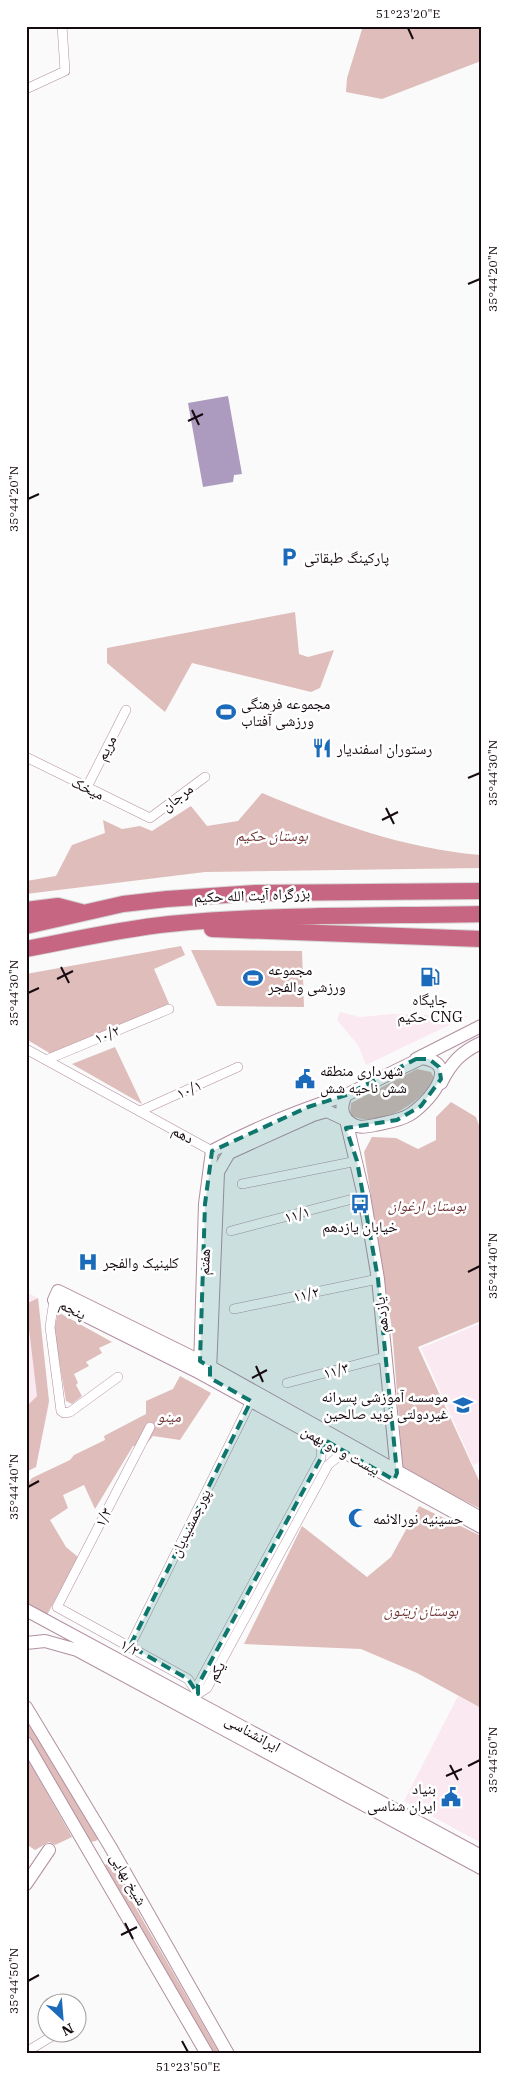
<svg xmlns="http://www.w3.org/2000/svg" width="507" height="2080" font-family="'IBM Plex Serif','Noto Naskh Arabic',serif">
<style>
.built{fill:#fbe9f2}
.green{fill:#debdbb}
.water{fill:#ac9bbe}
.lines{fill:none;stroke-linecap:round;stroke-linejoin:round}
.street-casing{stroke:#b28fa2;stroke-width:10}
.secondary-casing{stroke:#b28fa2;stroke-width:14}
.highway-casing{stroke:#d5d3d4;stroke-width:18}
.street{stroke:#fff;stroke-width:9}
.secondary{stroke:#fff;stroke-width:12}
.highway{stroke:#c76683;stroke-width:16}
.marked{fill:#0f766e;fill-opacity:0.2;stroke:#0f766e;stroke-width:4;stroke-dasharray:10 6;stroke-linejoin:round}
.ticks{fill:none;stroke:#160a11;stroke-width:2}
.labels{text-anchor:middle;dominant-baseline:central;stroke-width:5;stroke-linejoin:round;paint-order:stroke}
.poi-label{font-size:15px;fill:#160a11;stroke:#fff;text-anchor:start}
.street-label{font-size:15px;fill:#160a11;stroke:#fff}
.park-label{font-size:15px;font-style:italic;fill:#713637;stroke:#fff}
.neatline{fill:none;stroke:#160a11;stroke-width:2}
.ticks-label{font-size:12px;text-anchor:middle;fill:#160a11}
</style>
<rect width="100%" height="100%" fill="#fafafa"/>
<path class="built" d="M340 1012 360 1017 392 1014 468 1016 366 1065 358 1045 337 1020Z
M26 1292 38 1298 49 1405 36 1467 26 1472Z
M481 1323V1462L473 1465 421 1348Z
M458 1696 481 1708V1843L404 1801Z"/>
<path class="green" d="M363 26H481V61L382 99 346 92 347 78Z
M295 612 299 654 308 657 334 650 320 688 311 692 192 663 165 712 107 663V648Z
M262 793C332 822 405 849 481 855V868L205 872 26 894V881L56 876 72 845 105 833 103 820 122 829 140 826 152 831 191 806 207 826 238 821Z
M181 946 185 955 154 969 170 1006 51 1054 26 1039V974Z
M191 950 302 951 304 1007 217 1006Z
M115 1047 142 1104 72 1064Z
M417 1069 431 1072 434 1078C422 1104 377 1130 350 1115L351 1103Z
M451 1102 476 1117 481 1131V1321L418 1347 481 1485V1509L403 1470 392 1329 364 1152 372 1137 396 1138 418 1149 436 1140V1117Z
M38 1298 49 1401 36 1467 26 1472V1407L37 1396 26 1304Z
M58 1312 112 1342 99 1348 102 1353 86 1362 89 1366 74 1374 78 1383 76 1385 82 1396 72 1404 66 1401 54 1331Z
M180 1376 211 1393 180 1440 153 1436 143 1448 133 1446 95 1509 84 1485 63 1495 68 1508 50 1520 66 1547 78 1557 46 1617 26 1605V1486L32 1478 70 1460 74 1455 105 1440 104 1436 146 1414V1401L173 1389Z
M419 1506 481 1536V1708L417 1673 361 1649 244 1644 302 1526 367 1577 391 1557Z
M26 1717 98 1839 96 1841 90 1842 26 1732Z
M26 1756 72 1837 55 1845 49 1842 35 1850 26 1844Z
M106 1864 111 1865 220 2054H212L103 1868Z"/>
<path class="water" d="M228 396 242 474 234 475 233 482 203 487 188 403Z"/>
<g class="lines">
<defs>
<path id="street" d="M26 89 65 71 62 26
M26 757 150 818 205 777
M87 787 126 710
M26 1049 212 1151
M46 1060 169 1009
M140 1111 238 1067
M242 1184 357 1161
M231 1231 364 1196
M54 1300 50 1327 61 1411 64 1413 70 1412 118 1377
M234 1309 378 1279
M287 1383 385 1357
M150 1427 57 1607 188 1679 198 1694
M130 1646 251 1401
M198 1693V1685L321 1458 322 1439
M198 1694 207 1688 328 1465 345 1451
M26 2052 59 2032"/>
<path id="secondary" d="M422 1058C464 1064 426 1105 409 1115 399 1121 387 1122 375 1125 365 1127 355 1129 347 1120 340 1113 342 1103 346 1095Z
M416 1059 481 1026
M441 1083C451 1063 461 1052 481 1043
M212 1151C255 1128 300 1110 346 1095
M200 1367 205 1204 212 1151
M210 1372 218 1172 229 1153 313 1115 327 1111 346 1120 364 1196 378 1279 397 1473 395 1478
M481 1518 200 1361 58 1291 54 1300 200 1373 481 1527
M26 1610 481 1856
M26 1643 45 1641 77 1650 481 1868
M26 1707 111 1848 228 2054
M26 1743 207 2054
M26 1884 49 1850"/>
<path id="highway" d="M26 910 58 906 81 912
M26 926 123 904 167 899 255 893 481 891
M212 929 481 939
M26 949C73 940 121 929 169 924 272 914 377 916 481 914"/>
</defs>
<use href="#street" class="street-casing"/>
<use href="#secondary" class="secondary-casing"/>
<use href="#highway" class="highway-casing"/>
<use href="#street" class="street"/>
<use href="#secondary" class="secondary"/>
<use href="#highway" class="highway"/>
</g>
<path class="marked" d="M416 1059H429L439 1067 441 1079 421 1106 397 1120 346 1128 357 1161 378 1279 397 1473 394 1480 325 1440 321 1458 198 1685V1694L188 1679 130 1646 251 1401 210 1378V1367L200 1361 205 1204 212 1151 308 1107 346 1095Z"/>
<path class="ticks" d="M408 28 413 39M468 284 480 279M192 410 199 425M188 421 203 414M28 499 39 494M468 778 480 773M386 808 394 824M382 820 398 812M61 967 69 983M57 979 73 971M28 993 39 988M468 1272 480 1266M256 1366 263 1382M252 1378 267 1370M28 1487 39 1481M450 1765 458 1780M468 1766 480 1760M446 1776 462 1769M125 1923 133 1939M121 1935 137 1927M28 1981 39 1975M182 2041 188 2052"/>
<defs>
<symbol id="parking-bare" viewBox="-9 -9 18 18"><path d="M-3.5-5.5H1a3.5 3.5 0 0 1 0 7H-1V5.5H-3.5ZM-1-3.4V-.6H.8a1.4 1.4 0 0 0 0-2.8Z" fill="#1b6bba" stroke="#fff" stroke-width="2.5" paint-order="stroke"/></symbol>
<symbol id="stadium-bare" viewBox="-9 -9 18 18"><path d="M0-5a6.5 5 0 1 0 0 10a6.5 5 0 1 0 0-10ZM-3.5-1.8h7v3.6h-7Z" fill="#1b6bba" stroke="#fff" stroke-width="2.5" paint-order="stroke"/></symbol>
<symbol id="restaurant-bare" viewBox="-9 -9 18 18"><path d="M-5-6h1v4h1v-4h1v4h1v-4h1v5L-1.5 .5V6h-2V.5L-5-1ZM5-6V6H3V1.5H1.5Q1.5-4 5-6Z" fill="#1b6bba" stroke="#fff" stroke-width="2.5" paint-order="stroke"/></symbol>
<symbol id="fuel-bare" viewBox="-9 -9 18 18"><path d="M-5.5-6h7V0h2V4h1.3V-2.5L3-4.5l.8-.8L6-3V5H2.5V1h-1V6h-7ZM-4.2-4.7v3.2H.2V-4.7Z" fill="#1b6bba" stroke="#fff" stroke-width="2.5" paint-order="stroke"/></symbol>
<symbol id="civic-bare" viewBox="-9 -9 18 18"><path d="M-.6-6.5H3V-4.5H.6V-3L4-1V1h2V6H-6V1h2V-1L-.6-3ZM-1.2 2.5V6h2.4V2.5Z" fill="#1b6bba" stroke="#fff" stroke-width="2.5" paint-order="stroke"/></symbol>
<symbol id="bus-bare" viewBox="-9 -9 18 18"><path d="M-5-6H5V4H4V6H2V4H-2V6H-4V4H-5ZM-3.5-4V0h7V-4ZM-3.5 1.2v1.5H-2V1.2ZM2 1.2v1.5H3.5V1.2Z" fill="#1b6bba" stroke="#fff" stroke-width="2.5" paint-order="stroke"/></symbol>
<symbol id="hospital-bare" viewBox="-9 -9 18 18"><path d="M-5-5h3v3.5h4V-5h3V5h-3V1.5h-4V5h-3Z" fill="#1b6bba" stroke="#fff" stroke-width="2.5" paint-order="stroke"/></symbol>
<symbol id="school-bare" viewBox="-9 -9 18 18"><path d="M0-5L7-2L0 1L-7-2ZM-4 1L0 2.5L4 1V4Q0 6-4 4Z" fill="#1b6bba" stroke="#fff" stroke-width="2.5" paint-order="stroke"/></symbol>
<symbol id="mosque-bare" viewBox="-9 -9 18 18"><path d="M3.5-4.9A6 6 0 1 0 3.5 4.9A5 5 0 1 1 3.5-4.9Z" fill="#1b6bba" stroke="#fff" stroke-width="2.5" paint-order="stroke"/></symbol>
</defs>
<g fill-rule="evenodd">
<use href="#parking-bare" x="275" y="543" width="28" height="28"/>
<use href="#stadium-bare" x="212" y="698" width="28" height="28"/>
<use href="#restaurant-bare" x="308" y="734" width="28" height="28"/>
<use href="#fuel-bare" x="416" y="963" width="28" height="28"/>
<use href="#stadium-bare" x="239" y="964" width="28" height="28"/>
<use href="#civic-bare" x="291" y="1065" width="28" height="28"/>
<use href="#bus-bare" x="346" y="1190" width="28" height="28"/>
<use href="#hospital-bare" x="74" y="1248" width="28" height="28"/>
<use href="#school-bare" x="449" y="1391" width="28" height="28"/>
<use href="#mosque-bare" x="344" y="1504" width="28" height="28"/>
<use href="#civic-bare" x="437" y="1783" width="28" height="28"/>
</g>
<g class="labels">
<g class="poi-label">
<text x="304" y="557">پارکینگ طبقاتی</text>
<text x="241" y="703">مجموعه فرهنگی<tspan x="241" dy="17">ورزشی آفتاب</tspan></text>
<text x="337" y="748">رستوران اسفندیار</text>
<text x="268" y="969">مجموعه<tspan x="268" dy="17">ورزشی والفجر</tspan></text>
<text x="430" y="999" text-anchor="middle">جایگاه<tspan x="430" dy="17">حکیم CNG</tspan></text>
<text x="320" y="1070">شهرداری منطقه<tspan x="320" dy="17">شش ناحیه شش</tspan></text>
<text x="360" y="1226" text-anchor="middle">خیابان یازدهم</text>
<text x="103" y="1262">کلینیک والفجر</text>
<text x="448" y="1396" text-anchor="end">موسسه آموزشی پسرانه<tspan x="448" dy="17">غیردولتی نوید صالحین</tspan></text>
<text x="373" y="1518">حسینیه نورالائمه</text>
<text x="436" y="1788" text-anchor="end">بنیاد<tspan x="436" dy="17">ایران شناسی</tspan></text>
</g>
<g class="street-label">
<text transform="translate(106 748) rotate(-63)">مریم</text>
<text transform="translate(88 788) rotate(26)">میخک</text>
<text transform="translate(177 797) rotate(-37)">مرجان</text>
<text transform="translate(252 895) rotate(-2)">بزرگراه آیت الله حکیم</text>
<text transform="translate(107 1034) rotate(-23)">۱۰/۲</text>
<text transform="translate(189 1089) rotate(-24)">۱۰/۱</text>
<text transform="translate(183 1134) rotate(29)">دهم</text>
<text transform="translate(297 1214) rotate(-15)">۱۱/۱</text>
<text transform="translate(204 1262) rotate(-88)">هفتم</text>
<text transform="translate(306 1294) rotate(-12)">۱۱/۲</text>
<text transform="translate(73 1309) rotate(27)">پنجم</text>
<text transform="translate(381 1315) rotate(-96)">یازدهم</text>
<text transform="translate(336 1370) rotate(-15)">۱۱/۳</text>
<text transform="translate(341 1450) rotate(29)">بیست و دو بهمن</text>
<text transform="translate(103 1517) rotate(-63)">۱/۳</text>
<text transform="translate(190 1523) rotate(-64)">پورجمشیدیان</text>
<text transform="translate(130 1647) rotate(29)">۱/۲</text>
<text transform="translate(216 1671) rotate(-61)">یکم</text>
<text transform="translate(253 1733) rotate(29)">ایرانشناسی</text>
<text transform="translate(129 1879) rotate(60)">شیخ بهایی</text>
</g>
<g class="park-label">
<text x="272" y="835">بوستان حکیم</text>
<text x="427" y="1205">بوستان ارغوان</text>
<text x="169" y="1416">مینو</text>
<text x="421" y="1610">بوستان زیتون</text>
</g>
</g>
<rect width="507" height="2080" fill="none" stroke="#ffffff" stroke-width="55"/>
<g transform="translate(62 2018) rotate(154)"><circle r="24" fill="#ffffff" stroke="#a29da0"/>
<path d="M0-4L9 19L0 12L-9 19Z" fill="#1b6bba"/>
<text y="-8" font-size="14" font-weight="bold" text-anchor="middle" fill="#160a11">N</text>
</g>
<rect x="28" y="28" width="452" height="2024" class="neatline"/>
<g class="ticks-label">
<text x="408" y="18">51°23'20"E</text>
<text transform="translate(493 279) rotate(-90)" y="4">35°44'20"N</text>
<text transform="translate(14 499) rotate(-90)" y="4">35°44'20"N</text>
<text transform="translate(493 773) rotate(-90)" y="4">35°44'30"N</text>
<text transform="translate(14 993) rotate(-90)" y="4">35°44'30"N</text>
<text transform="translate(493 1266) rotate(-90)" y="4">35°44'40"N</text>
<text transform="translate(14 1487) rotate(-90)" y="4">35°44'40"N</text>
<text transform="translate(493 1760) rotate(-90)" y="4">35°44'50"N</text>
<text transform="translate(14 1981) rotate(-90)" y="4">35°44'50"N</text>
<text x="188" y="2071">51°23'50"E</text>
</g>
</svg>
